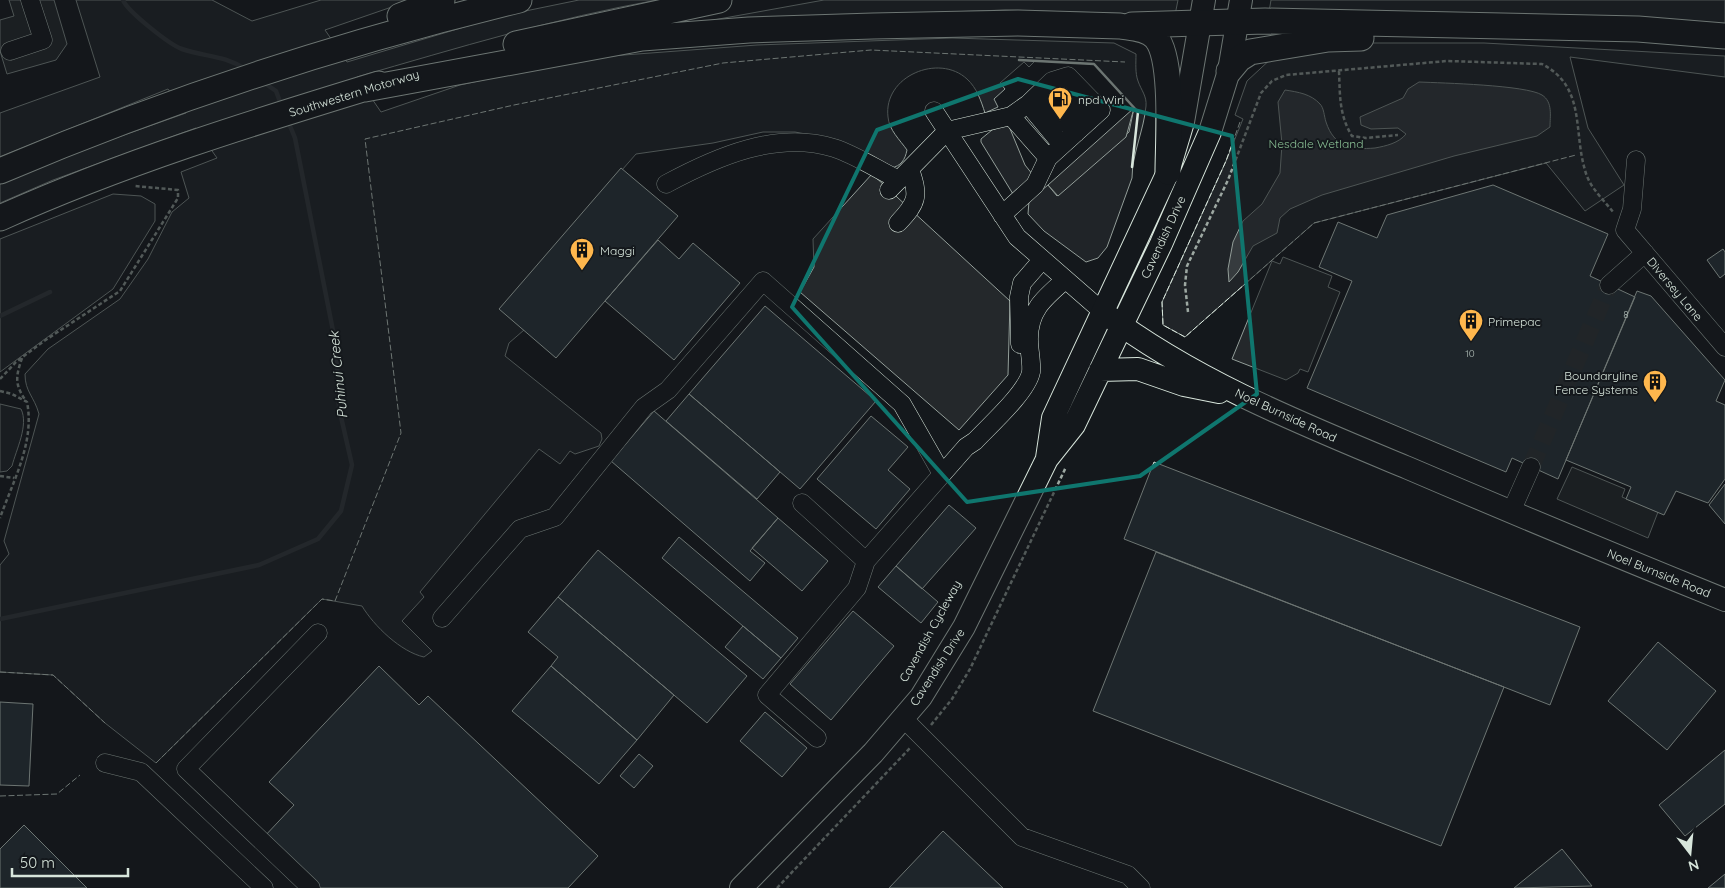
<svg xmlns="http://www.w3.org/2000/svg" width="1725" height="888" font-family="Quicksand,sans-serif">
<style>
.green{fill:#202428;stroke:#939e99}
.parking{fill:#24282b;stroke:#939e99}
.water{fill:#363b3e;stroke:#939e99}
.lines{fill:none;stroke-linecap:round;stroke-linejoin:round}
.stream{stroke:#363b3e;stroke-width:4.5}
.building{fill:#2c363c;stroke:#d8e6dc}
.minor-tunnel{stroke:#313739;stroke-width:18;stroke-dasharray:18 9;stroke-linecap:butt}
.minor-casing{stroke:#d8e6dc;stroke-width:19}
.major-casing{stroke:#d8e6dc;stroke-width:24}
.highway-casing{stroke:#d8e6dc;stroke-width:27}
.path{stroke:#9da8a2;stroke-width:2.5;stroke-dasharray:4 2.5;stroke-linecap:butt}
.minor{stroke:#14181c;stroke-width:18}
.major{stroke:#14181c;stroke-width:22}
.highway{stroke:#14181c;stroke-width:25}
.fence{stroke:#d8e6dc;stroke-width:1;stroke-dasharray:6 2.5;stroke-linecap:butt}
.wall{stroke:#d8e6dc;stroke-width:2.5}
.marked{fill:none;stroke:#0f766e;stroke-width:4;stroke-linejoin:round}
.labels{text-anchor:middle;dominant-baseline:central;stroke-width:4;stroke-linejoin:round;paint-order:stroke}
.number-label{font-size:10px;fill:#adbab4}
.street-label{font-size:12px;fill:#d8e6dc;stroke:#14181c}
.poi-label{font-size:12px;fill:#d8e6dc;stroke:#14181c;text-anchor:start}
.park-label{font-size:12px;fill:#8ac095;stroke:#14181c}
.water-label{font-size:14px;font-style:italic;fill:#d8e6dc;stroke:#14181c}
</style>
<rect width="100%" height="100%" fill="#14181c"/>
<path class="green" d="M76 0H212L252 21 321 0H412L325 30 347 62 501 16 579 0H657C556 18 457 48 357 77L381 112 460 85 584 58 757 45 952 38 1114 43 1136 54C1136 63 1135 73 1138 81 1141 90 1147 96 1146 106 1144 130 1132 154 1132 178L1107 247 1098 258 1086 262 1044 231 1028 214 1029 201 1048 185 1057 196 1129 132 1134 108 1094 64 1035 61 1029 67 1024 62 1000 83 1005 89 994 99 998 107 985 113C981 101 977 88 967 79 939 53 883 76 888 117 889 130 900 140 907 150 905 160 901 166 891 168L838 140 795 132H763L713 143 636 154 500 309 524 330 509 343 505 356 601 433 602 439 599 446 575 454 570 451 560 464 539 449 420 592 424 597 402 621 432 651 424 657C401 652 374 626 362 606L322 599 156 763 105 723 53 675 0 672V565L9 554 4 541 39 414C34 396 25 392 25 374L48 349 120 299 148 259 172 212 189 198 181 172 217 158 196 128 53 180 0 203V184L93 146 186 113 168 89 0 157V113L100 77Z
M824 0H1178L1175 15 1005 10 832 16 658 30Z
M1271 0H1725V25L1269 12Z
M1366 43H1484L1725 56V77L1570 57 1588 128 1624 185 1585 211 1546 163 1314 223 1185 337 1163 325 1162 302 1226 161 1243 119 1235 115 1247 81 1274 56Z
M1008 124 1025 165 1033 175 1013 194 981 142V139L992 130Z
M113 194 141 196 155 204V221L113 289 0 372V239Z
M0 404 21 409C29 425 16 450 12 466L7 471 0 472Z"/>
<path class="parking" d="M9 0H54L67 44 56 60 7 74 0 51V20L14 16Z
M1134 108 1126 137 1058 196 1048 185Z
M872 174 1010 301 1008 375 959 430 800 292 814 267 813 239Z
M1283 257 1332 276 1328 287 1340 292 1308 372 1300 369 1298 373 1286 380 1232 359 1272 261 1280 264Z
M1572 467 1625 489 1622 497 1658 512 1648 538 1557 499Z"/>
<path class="water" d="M1419 82C1442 83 1526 85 1542 95 1553 102 1550 116 1550 127L1537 136 1454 156 1322 195 1290 209 1280 218 1277 233 1253 246 1238 272 1229 282 1228 269 1233 242 1243 221 1262 204 1280 173 1282 144 1278 102 1285 90C1298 92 1311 94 1320 104 1324 108 1324 116 1326 122 1334 147 1352 150 1375 148 1386 146 1399 143 1406 134L1398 128 1371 129 1361 125 1360 117 1403 98 1408 89Z"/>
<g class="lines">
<path class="stream" d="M123 0C127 11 170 45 182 49 205 57 224 55 245 69
M263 82 276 91 282 107
M0 316 50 292
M0 619 259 565 318 539 341 511 352 465 339 408 336 346 295 138 288 121"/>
</g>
<path class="building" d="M621 168 678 216 556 358 499 309Z
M1493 185 1608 234 1590 276 1635 297 1558 479 1512 458 1506 472 1307 388 1352 281 1319 267 1338 222 1377 238 1387 215Z
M658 240 679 259 693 243 740 283 674 360 605 301Z
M1723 249 1725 252V274L1720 278 1707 260Z
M1637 291 1651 296 1725 380 1716 401 1725 405V479L1708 503 1676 491 1664 515 1626 499 1631 487 1566 460Z
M765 306 876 401 800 489 689 394Z
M689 394 780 472 757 499 666 421Z
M654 411 778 518 750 551 765 563 750 581 611 461Z
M871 416 908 447 888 470 910 489 876 529 817 479Z
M1154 462 1580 627 1550 705 1124 539Z
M1725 484V524L1709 505Z
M949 505 976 528 922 589 896 566Z
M778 518 828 561 802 591 752 548Z
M679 537 798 638 781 658 662 558Z
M598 550 747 676 707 723 558 597Z
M1156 552 1504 687 1441 846 1093 711Z
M896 566 938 602 921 623 878 587Z
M558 597 674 695 637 740 551 666 558 657 528 632Z
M853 611 894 646 831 720 790 684Z
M743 626 781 658 763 679 725 647Z
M1658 642 1716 691 1667 750 1608 701Z
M379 666 419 705 428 696 598 856 568 888H316L263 838 294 805 269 782Z
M551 666 637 740 599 784 512 711Z
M0 702 33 704 29 786 0 785Z
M765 712 807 748 782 777 740 741Z
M1725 750V804L1685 836 1659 805Z
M639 754 653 766 634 788 620 776Z
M24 825 87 888H0V849Z
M943 831 1003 888H889Z
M1562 849 1592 886 1514 888Z
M1725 874V888H1708Z"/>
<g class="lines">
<path class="minor-tunnel" d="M1531 467 1609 285"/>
<defs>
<path id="minor" d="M10 51 43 40 30 0
M1052 81 1089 121
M1040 93 1076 133
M1028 104 1062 145
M934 111 1017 237 1103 312
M1011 116 1048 158
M1636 160 1632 209 1625 230 1725 347
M666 184C716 157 777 130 834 148 856 155 878 170 899 180
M889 190 947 131 1011 116 1028 104 1052 81 1068 76 1101 110 1048 158 1035 185 1002 215
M898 223C918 202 919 196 910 169
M1609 285 1645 253
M1020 344 1019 297 1022 283 1042 260
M802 503 866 561
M1511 512 1531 467
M442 618 520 529 555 517 644 407 668 390 763 281 902 404 942 474
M903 718 1022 837 1128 875 1141 888
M817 738 767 695 857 588 866 561 966 447 975 441C990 425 1027 392 1031 372 1032 362 1029 350 1029 341 1028 311 1044 298 1065 280
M105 763 141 772 264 888
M311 888 186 769 318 633"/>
<path id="major" d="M1103 312C1194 381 1302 424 1408 468 1513 513 1619 557 1725 600
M1100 370 1138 369 1184 385 1219 392
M1047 458 1053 418 1168 172 1183 122 1204 0
M741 888 873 753 921 697 964 627 1047 459 1074 425 1161 244 1210 132 1229 71 1241 0"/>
<path id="highway" d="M400 16 442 0
M1132 25 1265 21 1638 29 1725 36
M516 44 719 0
M1229 71 1239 59 1250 52 1328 39 1361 38
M365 89 642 38 749 30 873 26 1018 23 1120 26C1132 28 1147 28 1156 38 1174 59 1168 143 1168 172
M0 171C167 100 342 43 519 0
M0 218C122 163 251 123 379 84"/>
</defs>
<use href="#minor" class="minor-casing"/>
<use href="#major" class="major-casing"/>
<use href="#highway" class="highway-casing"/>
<path class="path" d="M1339 71C1340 95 1339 115 1352 136L1366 138 1398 135
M1188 312 1185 285 1187 266 1228 180 1261 93 1272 81 1286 75 1447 61 1542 64C1586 87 1573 130 1585 170 1589 187 1603 199 1613 212
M22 358C16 376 14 384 26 401
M0 379 16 362 44 341 120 291 178 198V190L135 186
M0 391 12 394 27 402C35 442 13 481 0 518
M0 476 14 478
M931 725 952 699 970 669 1066 467
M777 888 910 748"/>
<use href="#minor" class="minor"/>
<use href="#major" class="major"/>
<use href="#highway" class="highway"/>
<path class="fence" d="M1240 122 1226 161 1162 302 1163 325 1185 337 1314 223 1576 155
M0 672 53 675 105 723
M156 763 322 599 335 601 401 433 365 139 514 105 723 63 871 50 1125 62
M0 796 57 794 80 775"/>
<path class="wall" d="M1019 60 1094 64 1138 112 1132 167"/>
</g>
<path d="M0 0H1725V888H0ZM1018 79 1232 136 1257 394 1140 476 967 502 792 307 877 130Z" fill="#14181c" fill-opacity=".55" fill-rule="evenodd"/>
<path class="marked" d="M1018 79 1232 136 1257 394 1140 476 967 502 792 307 877 130Z"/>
<defs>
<symbol id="fuel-pin" viewBox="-11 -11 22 30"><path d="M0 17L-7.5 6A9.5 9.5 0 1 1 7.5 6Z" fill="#ffb74d" stroke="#14181c"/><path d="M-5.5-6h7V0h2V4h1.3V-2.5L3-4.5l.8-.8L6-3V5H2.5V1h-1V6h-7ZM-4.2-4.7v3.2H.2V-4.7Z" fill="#111"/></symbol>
<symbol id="building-pin" viewBox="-11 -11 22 30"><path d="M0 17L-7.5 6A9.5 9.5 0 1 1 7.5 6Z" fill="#ffb74d" stroke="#14181c"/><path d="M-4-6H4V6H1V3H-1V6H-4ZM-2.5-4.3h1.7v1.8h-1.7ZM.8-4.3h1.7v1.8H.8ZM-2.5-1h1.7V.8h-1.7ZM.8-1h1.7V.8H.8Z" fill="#111"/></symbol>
</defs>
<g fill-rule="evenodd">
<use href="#fuel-pin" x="1046" y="85" width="28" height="38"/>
<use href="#building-pin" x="568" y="236" width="28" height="38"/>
<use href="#building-pin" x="1457" y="307" width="28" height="38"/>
<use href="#building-pin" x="1641" y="368" width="28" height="38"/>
</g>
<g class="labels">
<g class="number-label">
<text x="1626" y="314">8</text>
<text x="1470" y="353">10</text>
</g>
<g class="street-label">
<text transform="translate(354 93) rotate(-17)">Southwestern Motorway</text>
<text transform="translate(1163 237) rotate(-65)">Cavendish Drive</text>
<text transform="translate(1675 289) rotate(50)">Diversey Lane</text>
<text transform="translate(1286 415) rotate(25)">Noel Burnside Road</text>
<text transform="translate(1659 573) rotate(22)">Noel Burnside Road</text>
<text transform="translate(930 631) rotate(-61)">Cavendish Cycleway</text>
<text transform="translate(937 667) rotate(-57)">Cavendish Drive</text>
</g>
<g class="poi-label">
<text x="1078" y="99">npd Wiri</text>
<text x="600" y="250">Maggi</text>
<text x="1488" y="321">Primepac</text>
<text x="1638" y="375" text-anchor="end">Boundaryline<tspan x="1638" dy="14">Fence Systems</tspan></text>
</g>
<g class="park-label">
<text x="1316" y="143">Nesdale Wetland</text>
</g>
<g class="water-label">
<text transform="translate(338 375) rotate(-96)">Puhinui Creek</text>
</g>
</g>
<g transform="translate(1690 853) rotate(164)" stroke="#14181c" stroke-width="4" paint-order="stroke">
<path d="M0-4L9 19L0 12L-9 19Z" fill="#d8e6dc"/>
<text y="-8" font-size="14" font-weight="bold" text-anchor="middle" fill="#d8e6dc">N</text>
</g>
<path d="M12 868v8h116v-8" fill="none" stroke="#d8e6dc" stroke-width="2.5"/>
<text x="20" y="868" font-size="15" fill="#d8e6dc" stroke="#14181c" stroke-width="4" paint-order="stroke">50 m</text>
</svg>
